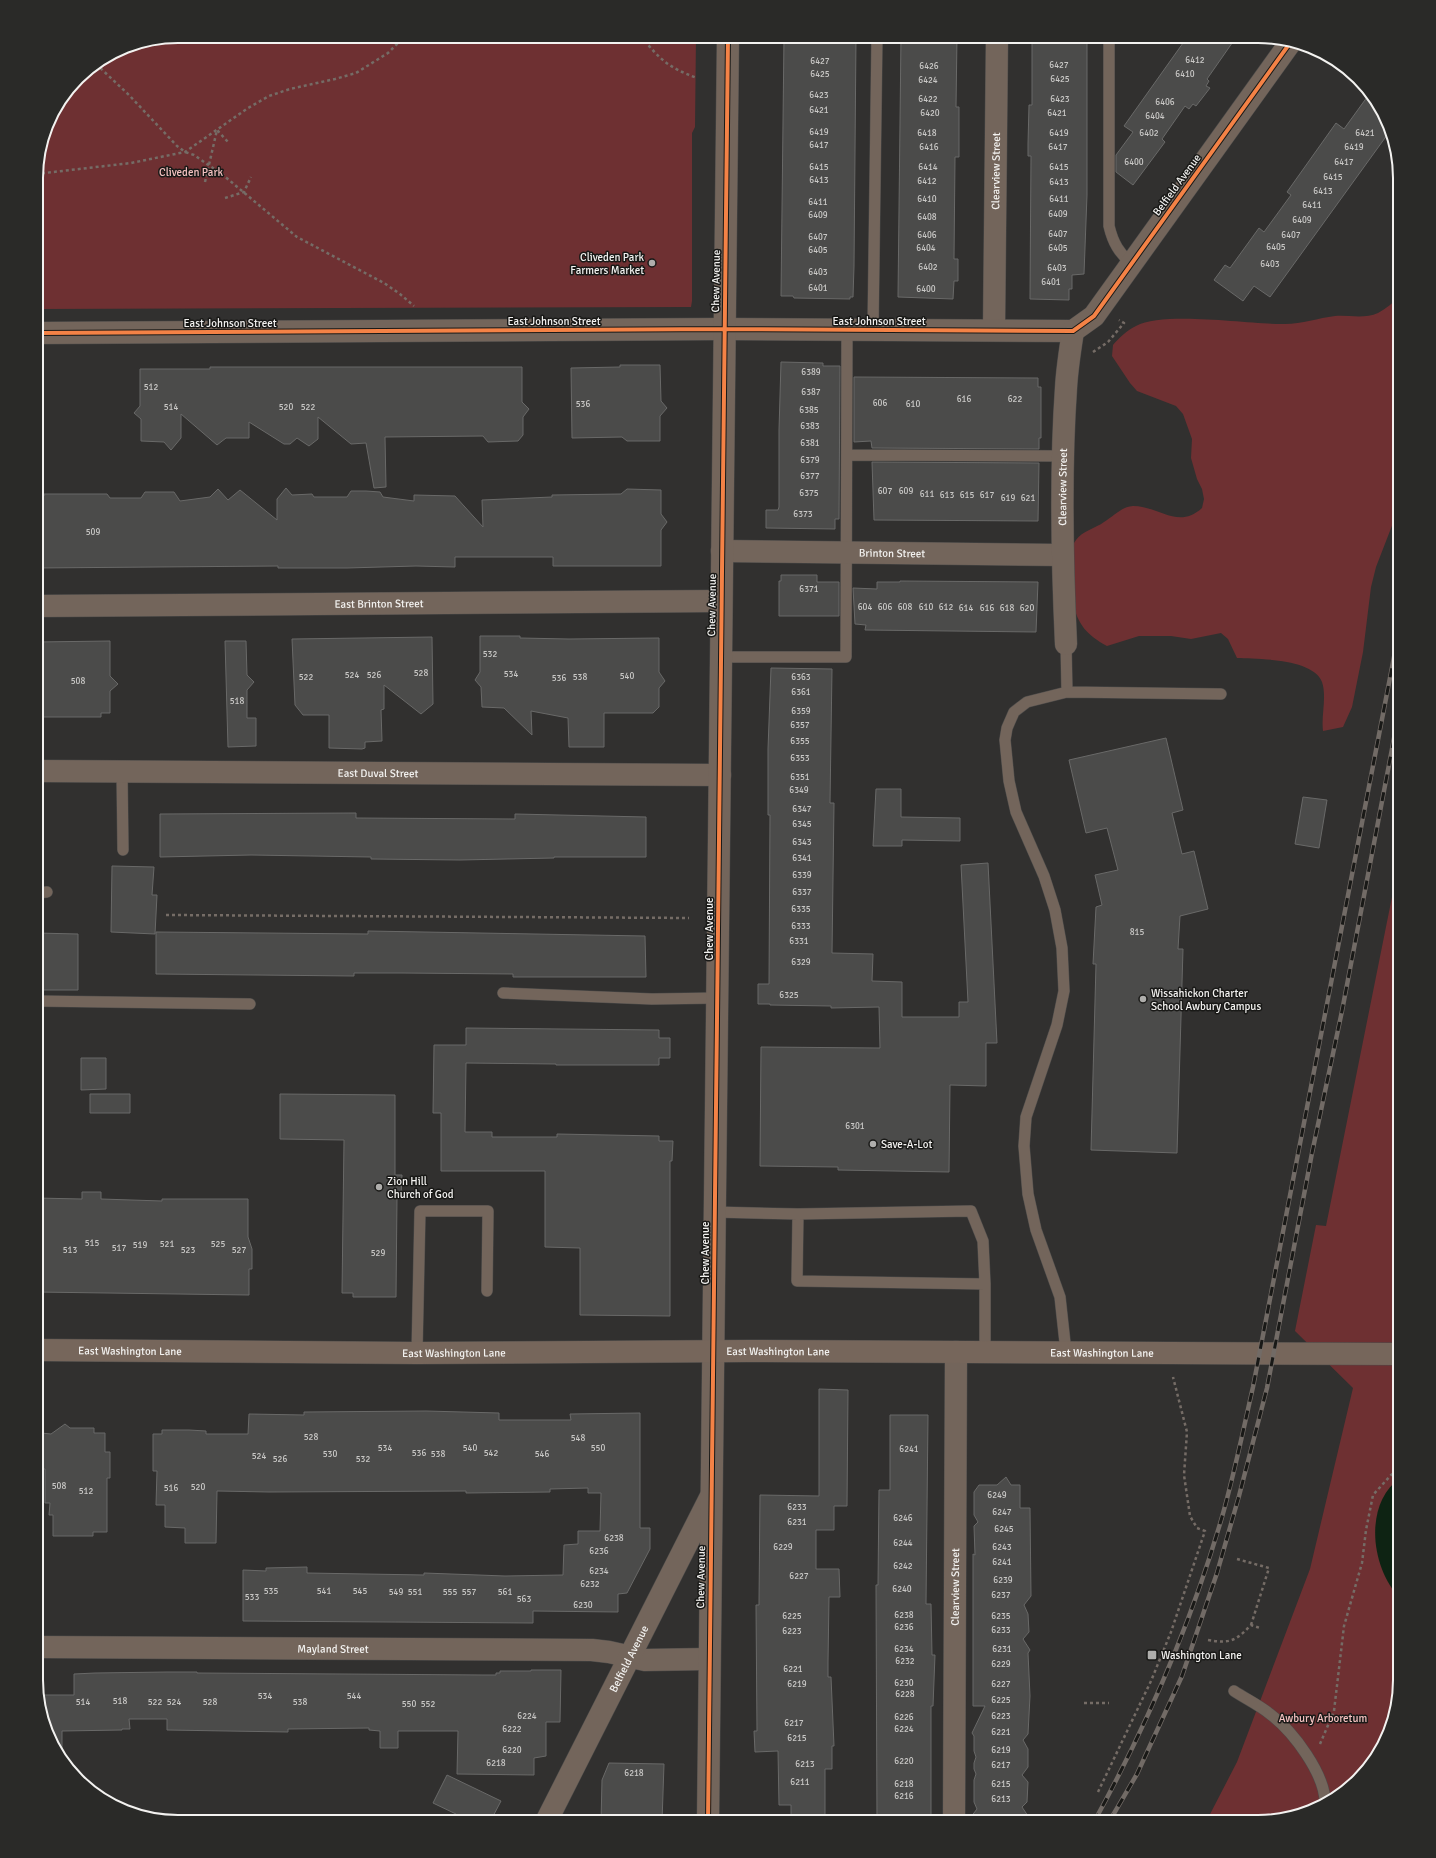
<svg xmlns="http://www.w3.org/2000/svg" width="1436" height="1858" font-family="Signika,sans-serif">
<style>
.green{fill:#6e3032}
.water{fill:#0e2313}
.building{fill:#4b4b4a;stroke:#696968}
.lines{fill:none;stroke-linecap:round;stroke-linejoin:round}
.service-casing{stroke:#4c4b4a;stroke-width:12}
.minor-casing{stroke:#4c4b4a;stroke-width:23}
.tertiary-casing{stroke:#4c4b4a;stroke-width:23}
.secondary-casing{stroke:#4c4b4a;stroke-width:23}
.path{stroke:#756c66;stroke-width:2.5;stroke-dasharray:3 3;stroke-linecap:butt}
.service{stroke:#73655b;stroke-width:11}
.minor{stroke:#73655b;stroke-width:22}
.tertiary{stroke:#73655b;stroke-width:22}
.secondary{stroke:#76665b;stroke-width:22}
.rail-casing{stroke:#726b66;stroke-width:4.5}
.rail{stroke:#191917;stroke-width:3;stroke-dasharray:9;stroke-linecap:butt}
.cycleway-casing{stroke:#191917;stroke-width:6}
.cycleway{stroke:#f48246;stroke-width:4}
.poi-dot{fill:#afaeac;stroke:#191917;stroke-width:1.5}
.labels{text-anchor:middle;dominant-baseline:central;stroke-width:3;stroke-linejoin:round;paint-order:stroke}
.number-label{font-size:9px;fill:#c9c8c6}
.street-label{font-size:11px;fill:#f3f2f0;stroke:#191917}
.park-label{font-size:11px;fill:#f5c2c1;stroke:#191917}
.poi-label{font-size:11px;fill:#f3f2f0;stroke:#191917;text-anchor:start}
.rim{fill:none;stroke:#f3f2f0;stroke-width:2}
</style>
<rect width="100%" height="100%" fill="#31302f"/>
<path class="green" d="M178 36H696L695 127 692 133V301L691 307 36 309V168L51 115 84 71 124 47Z
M1400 297V505L1376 567 1371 587 1363 652 1352 707 1343 727 1323 731C1321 715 1327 697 1322 682 1313 658 1257 659 1237 658L1228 639 1221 633 1191 639 1171 636H1139L1107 646C1087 635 1078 625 1073 603 1069 586 1065 554 1076 540 1082 531 1096 528 1104 522 1114 516 1121 507 1133 506 1159 506 1178 530 1202 508L1204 499 1202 489 1197 479 1191 458 1192 439 1183 414 1176 406 1137 391 1130 383 1112 356 1113 345C1119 338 1127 330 1136 326 1164 311 1247 324 1281 324 1300 325 1317 318 1335 316 1349 315 1365 319 1378 313 1386 309 1393 302 1400 297Z
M1400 863V1680L1381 1751 1337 1798 1303 1815 1258 1822H1206L1237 1762 1310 1569 1353 1388 1295 1331 1316 1225 1326 1226 1395 882Z"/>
<path class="water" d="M1400 1478V1598C1371 1569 1363 1504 1400 1478Z"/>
<path class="building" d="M784 36H856L854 266 853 297H850V299L794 298 793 296H781Z
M901 36H957L956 107H959V157H955L954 259H958V281H954L953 299 898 297Z
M1032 36H1087V195L1084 274 1072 275V289H1069V300L1030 299 1031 156H1028V144L1029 105H1032Z
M1188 36H1237L1207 79 1209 81 1206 86 1210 88 1196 106 1193 104 1189 109 1185 106 1162 139 1165 142 1133 185 1116 172V155L1133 132 1124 126Z
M1370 93 1376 99 1390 131 1270 297 1254 286 1243 301 1214 280 1225 265 1230 268 1259 228 1264 232 1291 195 1287 192 1336 123 1344 129Z
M781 362 823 363V366H840L839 519H835V529L766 528V510H778L779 507V430Z
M620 365H660L661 401 667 408 660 416V441H627L622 437 572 438 571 368 620 367Z
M210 367H522V402L529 409 523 417V435L518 441 488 442 483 436 385 437 386 487 374 488 366 443 351 444 318 417V439L309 446 297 438 290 444H284L249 422V438H226L217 445 181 414V438L171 450 164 442 141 441V419L134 413 140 406V369H210Z
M854 377 1038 378V387H1041V438H1039V449L872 448 871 441 854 442Z
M872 462 1039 463 1038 521 874 520Z
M286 488 292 495 312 494 314 497H347L351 491H366L380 492 383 497 414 501V495L455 496 483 527 482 500 552 497V495L621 494 627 489 661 490V514L667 522 661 530V566H553V557H455V567L416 566 347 568H278V566L36 568V496H44V494H107L110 498H141L145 492H174L180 501 210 497 218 489 228 500 240 490 277 520V499Z
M781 575H817V582H839V616H779V581H781Z
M900 581 1038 582 1036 632 865 630 866 625 855 624 853 588 877 589V582H900Z
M480 636H520V638L569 639 659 638V672L665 681 659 688V707L653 713H604V747H569L568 718 531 711 532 735 504 708 482 707 481 687 475 680 480 672Z
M432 637 433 704 421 714 384 685V709L381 710 382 741 365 742V748L362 749 329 748V715H303L295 705 292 639Z
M110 641V676L118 684 110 691V713H101V717H36V642Z
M225 641H246L247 675 254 682 247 690V718H256V746L228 747Z
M771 668 832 669 830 803H834L832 953 873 954 872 981 902 982V1017H959V1002H968L961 865 988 863 997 1043H986V1086L950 1085 949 1172 838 1170V1167L760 1166 761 1047 880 1048 879 1007 831 1008V1006L770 1005V1004H758V984H769L770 815H768V749Z
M1166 738 1183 810 1172 813 1182 854 1194 851 1208 909 1180 916 1178 949H1183L1177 1153 1091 1150 1096 964H1093L1096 907 1102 905 1095 875 1118 870 1107 828 1086 833 1069 760Z
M876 789H901V817L960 818V841L902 840V846H873Z
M1303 797 1327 800 1319 848 1295 844Z
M356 813V818L515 819V814L646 817V857H554V858L460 860 371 859V857L251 855 160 857V814Z
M112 866 154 867 152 895H157L155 934 111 932Z
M368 931 645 936 646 977H513V974L402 973H354V976L156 974V932L368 934Z
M36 933 78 934V990H36Z
M466 1028 659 1030V1038H670V1058H659V1065H556V1064L466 1063 465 1132H492V1137H557V1134L659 1136V1141H673L672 1161H670V1316L580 1315V1248L545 1247V1171H441V1113H433L434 1045H466Z
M81 1058H106V1089L81 1090Z
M90 1094H130V1113H90Z
M280 1094 395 1095V1175H402L401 1197H397L396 1297H353V1293H342L344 1140 280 1139Z
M82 1192H101V1199L162 1201V1199H248V1237L252 1249V1269H249V1295L36 1292V1198L82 1199Z
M819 1389 848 1390 847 1506H834V1530H816V1569H839L840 1597H829L828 1662V1677H831L834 1746H832V1769H825V1822H791V1805H779L778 1751 755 1752 754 1731H757L756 1605H759V1603L760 1495 819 1496Z
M426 1411 499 1413V1420H571L570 1414 640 1413V1528H650V1549L627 1593 618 1594V1612L533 1611V1623L243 1621V1570L266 1571V1568L307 1567V1573L424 1575V1573L505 1576 563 1575 564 1545 578 1544V1531H600L601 1493H588V1488L550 1489V1492L466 1493V1491L269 1492 217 1491 216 1543H185V1528L165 1527V1505H156L157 1471H153V1434H162V1430H189L206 1431V1434H248L249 1414 304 1415V1412Z
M890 1415H928L926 1604H931L932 1655H935L933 1706H931V1822H877L876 1585H878L879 1490H890Z
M65 1424 70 1428H94V1433H105V1452H110V1478H107V1532H93V1536H53V1515H49L50 1503H45V1469H41V1433L51 1434Z
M1006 1477 1011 1485H1020V1508H1030L1031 1596 1024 1605 1028 1614 1029 1632 1023 1639 1030 1650 1028 1653 1030 1696 1028 1734 1023 1740 1028 1749V1767L1022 1775 1028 1782 1027 1802 1022 1807 1032 1822H967L977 1809 974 1802V1780L976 1774 974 1769V1763L976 1757 974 1751V1736L972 1733 985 1706H973V1554L975 1555 974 1526 978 1522 974 1515V1492L979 1485H997Z
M531 1670H561L560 1722H546V1756L534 1758V1775L457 1774 458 1731H398V1748H380V1731L369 1730V1728L288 1729V1732L167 1730V1719H129L130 1729H122V1730L62 1731V1761L41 1717 38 1695H74V1674L95 1673 167 1672H197V1673L484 1675H496V1673H500V1671H531Z
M609 1763 664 1764 662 1822H601L602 1780Z
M447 1775 501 1801 490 1822H452L456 1814 433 1803Z"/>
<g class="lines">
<defs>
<path id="service" d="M1109 36V226C1113 243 1119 253 1132 264
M873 330 877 36
M847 455 1063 456
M1066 644 1067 692
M721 657H846L847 330
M122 771 123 850
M36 893 47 892
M503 993 652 999 718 998
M36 1001 250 1004
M714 1212 798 1214 971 1211 983 1241 985 1284 797 1281 798 1214
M985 1284V1352
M1066 1352 1060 1297 1036 1230 1028 1194 1024 1146 1026 1117 1057 1025 1064 991 1062 948 1055 910 1044 876 1016 812 1009 781 1005 740 1007 728 1014 712 1027 702 1067 692 1221 694
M417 1353 420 1211H488L487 1291
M1234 1691C1246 1699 1259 1705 1270 1714 1293 1731 1326 1775 1325 1804"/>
<g id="minor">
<path id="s1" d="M994 330 997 36"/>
<path d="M36 333 724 329 1073 331 1094 316 1290 43"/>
<path id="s2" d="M722 551 1062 555"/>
<path id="s3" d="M36 606 721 601"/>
<path id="s4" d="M1066 644C1062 559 1060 474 1066 388 1067 369 1070 350 1073 331"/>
<path id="s5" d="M36 771 720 775"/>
<path id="s6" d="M36 1647 592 1650 609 1652 645 1660 709 1659"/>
<path id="s7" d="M546 1822 711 1496"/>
<path id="s8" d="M954 1822 956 1352"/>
</g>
<path id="tertiary" d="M708 1822 728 36"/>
<g id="secondary">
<path id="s9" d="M36 1350 417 1353 747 1351 1400 1354"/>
</g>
</defs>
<use href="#service" class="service-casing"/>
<use href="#minor" class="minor-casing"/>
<use href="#tertiary" class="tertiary-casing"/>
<use href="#secondary" class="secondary-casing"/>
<path class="path" d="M641 36C659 59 669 68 697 78
M96 64 129 95 177 146 185 152 194 155 223 175 297 237 384 283 400 294 414 306
M36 174 131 163 185 152 248 108 269 96 290 89 335 79 356 73 388 53 405 36
M205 182 217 130 228 142
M225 198 244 192 251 177
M1093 352 1108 342 1124 323 1119 320
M166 915 689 918
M1237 1559 1269 1568 1251 1625
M1208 1640C1229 1644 1236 1641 1251 1625L1260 1628
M1084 1703H1109
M1320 1744 1334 1711 1344 1626 1362 1563 1366 1530 1373 1495 1391 1475 1400 1469
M1098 1792 1151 1681 1171 1632 1205 1531 1197 1528 1190 1516 1184 1475 1187 1432 1173 1377"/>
<use href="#service" class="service"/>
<use href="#minor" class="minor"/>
<use href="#tertiary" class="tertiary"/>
<use href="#secondary" class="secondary"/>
<defs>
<path id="rail" d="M1094 1822C1147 1725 1191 1624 1222 1517 1234 1475 1243 1431 1253 1387L1400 626
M1109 1822 1137 1774 1182 1676 1217 1573 1239 1496 1267 1388 1312 1153 1342 1011 1400 707"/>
</defs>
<use href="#rail" class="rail-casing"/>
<use href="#rail" class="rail"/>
<defs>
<path id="cycleway" d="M36 333 724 329 1073 331 1094 316 1290 43
M708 1822 728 36"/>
</defs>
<use href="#cycleway" class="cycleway-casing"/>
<use href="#cycleway" class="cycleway"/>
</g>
<g class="poi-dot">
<circle cx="652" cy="263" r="4"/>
<circle cx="1143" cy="999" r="4"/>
<circle cx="873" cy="1144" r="4"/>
<circle cx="379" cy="1187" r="4"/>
<rect x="1147" y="1650" width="10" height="10" rx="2"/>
</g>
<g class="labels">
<g class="number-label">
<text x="1195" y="60">6412</text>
<text x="820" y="61">6427</text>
<text x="1059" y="65">6427</text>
<text x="929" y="66">6426</text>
<text x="820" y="74">6425</text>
<text x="1185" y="74">6410</text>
<text x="1060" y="79">6425</text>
<text x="928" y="80">6424</text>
<text x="819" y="95">6423</text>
<text x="928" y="99">6422</text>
<text x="1060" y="99">6423</text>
<text x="1165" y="102">6406</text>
<text x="819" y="110">6421</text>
<text x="930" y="113">6420</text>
<text x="1057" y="113">6421</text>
<text x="1155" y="116">6404</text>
<text x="819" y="132">6419</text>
<text x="927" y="133">6418</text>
<text x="1059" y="133">6419</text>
<text x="1149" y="133">6402</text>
<text x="1365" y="133">6421</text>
<text x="819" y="145">6417</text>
<text x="929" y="147">6416</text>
<text x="1058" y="147">6417</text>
<text x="1354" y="147">6419</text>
<text x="1134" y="162">6400</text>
<text x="1344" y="162">6417</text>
<text x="819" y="167">6415</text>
<text x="928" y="167">6414</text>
<text x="1059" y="167">6415</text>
<text x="1333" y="177">6415</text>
<text x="819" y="180">6413</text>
<text x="927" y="181">6412</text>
<text x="1059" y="182">6413</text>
<text x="1323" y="191">6413</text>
<text x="927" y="199">6410</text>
<text x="1059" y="199">6411</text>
<text x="818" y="202">6411</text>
<text x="1312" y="205">6411</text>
<text x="1058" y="214">6409</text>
<text x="818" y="215">6409</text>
<text x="927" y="217">6408</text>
<text x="1302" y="220">6409</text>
<text x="1058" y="234">6407</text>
<text x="927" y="235">6406</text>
<text x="1291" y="235">6407</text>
<text x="818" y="237">6407</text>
<text x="1276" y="247">6405</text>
<text x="926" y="248">6404</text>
<text x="1058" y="248">6405</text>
<text x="818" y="250">6405</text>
<text x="1270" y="264">6403</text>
<text x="928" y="267">6402</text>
<text x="1057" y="268">6403</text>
<text x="818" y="272">6403</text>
<text x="1051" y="282">6401</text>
<text x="818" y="288">6401</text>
<text x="926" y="289">6400</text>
<text x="811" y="372">6389</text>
<text x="151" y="387">512</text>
<text x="811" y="392">6387</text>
<text x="964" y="399">616</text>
<text x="1015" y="399">622</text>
<text x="880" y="403">606</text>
<text x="583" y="404">536</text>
<text x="913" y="404">610</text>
<text x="171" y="407">514</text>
<text x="286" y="407">520</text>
<text x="308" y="407">522</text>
<text x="809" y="410">6385</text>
<text x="810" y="426">6383</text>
<text x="810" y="443">6381</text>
<text x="810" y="460">6379</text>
<text x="810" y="476">6377</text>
<text x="885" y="491">607</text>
<text x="906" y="491">609</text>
<text x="809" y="493">6375</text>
<text x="927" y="494">611</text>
<text x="947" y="495">613</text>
<text x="967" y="495">615</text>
<text x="987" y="495">617</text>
<text x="1008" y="498">619</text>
<text x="1028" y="498">621</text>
<text x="803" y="514">6373</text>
<text x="93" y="532">509</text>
<text x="809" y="589">6371</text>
<text x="865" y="607">604</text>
<text x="885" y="607">606</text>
<text x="905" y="607">608</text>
<text x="926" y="607">610</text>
<text x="946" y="607">612</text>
<text x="966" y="608">614</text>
<text x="987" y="608">616</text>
<text x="1007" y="608">618</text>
<text x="1027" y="608">620</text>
<text x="490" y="654">532</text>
<text x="421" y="673">528</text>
<text x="511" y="674">534</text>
<text x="352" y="675">524</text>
<text x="374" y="675">526</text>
<text x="627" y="676">540</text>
<text x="306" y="677">522</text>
<text x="580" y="677">538</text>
<text x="801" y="677">6363</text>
<text x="559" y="678">536</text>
<text x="78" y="681">508</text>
<text x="801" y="692">6361</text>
<text x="237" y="701">518</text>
<text x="801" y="711">6359</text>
<text x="800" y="725">6357</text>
<text x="800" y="741">6355</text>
<text x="800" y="758">6353</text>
<text x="800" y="777">6351</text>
<text x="799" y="790">6349</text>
<text x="802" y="809">6347</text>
<text x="802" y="824">6345</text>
<text x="802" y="842">6343</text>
<text x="802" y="858">6341</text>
<text x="802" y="875">6339</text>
<text x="802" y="892">6337</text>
<text x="801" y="909">6335</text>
<text x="801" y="926">6333</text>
<text x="1137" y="932">815</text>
<text x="799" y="941">6331</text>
<text x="801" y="962">6329</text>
<text x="789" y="995">6325</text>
<text x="855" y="1126">6301</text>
<text x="92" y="1243">515</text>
<text x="167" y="1244">521</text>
<text x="218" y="1244">525</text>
<text x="140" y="1245">519</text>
<text x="119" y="1248">517</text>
<text x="70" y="1250">513</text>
<text x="188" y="1250">523</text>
<text x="239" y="1250">527</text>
<text x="378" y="1253">529</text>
<text x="311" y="1437">528</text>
<text x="578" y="1438">548</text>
<text x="385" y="1448">534</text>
<text x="470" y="1448">540</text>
<text x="598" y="1448">550</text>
<text x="909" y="1449">6241</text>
<text x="419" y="1453">536</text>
<text x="491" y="1453">542</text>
<text x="330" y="1454">530</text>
<text x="438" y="1454">538</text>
<text x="542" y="1454">546</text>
<text x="259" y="1456">524</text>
<text x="280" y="1459">526</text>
<text x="363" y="1459">532</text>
<text x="59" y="1486">508</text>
<text x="198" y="1487">520</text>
<text x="171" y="1488">516</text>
<text x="86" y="1491">512</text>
<text x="997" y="1495">6249</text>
<text x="797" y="1507">6233</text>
<text x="1002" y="1512">6247</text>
<text x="903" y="1518">6246</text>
<text x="797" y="1522">6231</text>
<text x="1004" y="1529">6245</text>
<text x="614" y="1538">6238</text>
<text x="903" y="1543">6244</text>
<text x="783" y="1547">6229</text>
<text x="1002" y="1547">6243</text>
<text x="599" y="1551">6236</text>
<text x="1002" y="1562">6241</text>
<text x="903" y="1566">6242</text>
<text x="599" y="1571">6234</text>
<text x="799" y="1576">6227</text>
<text x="1003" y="1580">6239</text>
<text x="590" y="1584">6232</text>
<text x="902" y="1589">6240</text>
<text x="271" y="1591">535</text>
<text x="324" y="1591">541</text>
<text x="360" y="1591">545</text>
<text x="396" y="1592">549</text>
<text x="415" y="1592">551</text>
<text x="450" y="1592">555</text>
<text x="469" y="1592">557</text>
<text x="505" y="1592">561</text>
<text x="1001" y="1595">6237</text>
<text x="252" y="1597">533</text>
<text x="524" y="1599">563</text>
<text x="583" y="1605">6230</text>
<text x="904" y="1615">6238</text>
<text x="792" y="1616">6225</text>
<text x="1001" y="1616">6235</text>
<text x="904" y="1627">6236</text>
<text x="1001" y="1630">6233</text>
<text x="792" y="1631">6223</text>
<text x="904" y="1649">6234</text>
<text x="1002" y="1649">6231</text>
<text x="905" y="1661">6232</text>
<text x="1001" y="1664">6229</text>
<text x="793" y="1669">6221</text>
<text x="904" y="1683">6230</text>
<text x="797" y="1684">6219</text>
<text x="1001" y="1684">6227</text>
<text x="905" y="1694">6228</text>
<text x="265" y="1696">534</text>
<text x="354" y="1696">544</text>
<text x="1001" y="1700">6225</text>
<text x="120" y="1701">518</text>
<text x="83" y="1702">514</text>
<text x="155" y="1702">522</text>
<text x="174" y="1702">524</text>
<text x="210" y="1702">528</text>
<text x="300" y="1702">538</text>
<text x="409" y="1704">550</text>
<text x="428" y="1704">552</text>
<text x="527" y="1716">6224</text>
<text x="1001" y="1716">6223</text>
<text x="904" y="1717">6226</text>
<text x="794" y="1723">6217</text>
<text x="512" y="1729">6222</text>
<text x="904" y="1729">6224</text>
<text x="1001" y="1732">6221</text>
<text x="797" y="1738">6215</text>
<text x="512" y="1750">6220</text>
<text x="1001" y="1750">6219</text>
<text x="904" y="1761">6220</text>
<text x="496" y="1763">6218</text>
<text x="805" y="1764">6213</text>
<text x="1001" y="1765">6217</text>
<text x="634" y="1773">6218</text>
<text x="800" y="1782">6211</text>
<text x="904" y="1784">6218</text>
<text x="1001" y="1784">6215</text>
<text x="904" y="1796">6216</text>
<text x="1001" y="1799">6213</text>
</g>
<g class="street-label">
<text stroke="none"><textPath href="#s1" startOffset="159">Clearview Street</textPath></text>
<text transform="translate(1177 185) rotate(-54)">Belfield Avenue</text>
<text transform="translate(716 281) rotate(-89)">Chew Avenue</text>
<text x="554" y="321">East Johnson Street</text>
<text x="879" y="321">East Johnson Street</text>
<text x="230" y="323">East Johnson Street</text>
<text stroke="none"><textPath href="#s4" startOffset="157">Clearview Street</textPath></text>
<text stroke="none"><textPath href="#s2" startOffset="170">Brinton Street</textPath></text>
<text stroke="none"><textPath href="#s3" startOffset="343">East Brinton Street</textPath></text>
<text transform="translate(712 605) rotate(-89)">Chew Avenue</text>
<text stroke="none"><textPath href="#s5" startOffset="342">East Duval Street</textPath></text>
<text transform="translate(709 929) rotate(-90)">Chew Avenue</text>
<text transform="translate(705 1253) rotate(-90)">Chew Avenue</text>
<text stroke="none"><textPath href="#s9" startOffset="94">East Washington Lane</textPath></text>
<text stroke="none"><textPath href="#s9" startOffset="742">East Washington Lane</textPath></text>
<text stroke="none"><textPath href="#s9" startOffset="418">East Washington Lane</textPath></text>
<text stroke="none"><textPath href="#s9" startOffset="1066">East Washington Lane</textPath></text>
<text transform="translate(701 1577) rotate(-89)">Chew Avenue</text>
<text stroke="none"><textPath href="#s8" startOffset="235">Clearview Street</textPath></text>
<text stroke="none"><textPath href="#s6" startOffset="297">Mayland Street</textPath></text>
<text stroke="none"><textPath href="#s7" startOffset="183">Belfield Avenue</textPath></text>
</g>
<g class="park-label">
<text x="191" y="172">Cliveden Park</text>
<text x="1323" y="1718">Awbury Arboretum</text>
</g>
<g class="poi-label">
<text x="644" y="257" text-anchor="end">Cliveden Park<tspan x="644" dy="13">Farmers Market</tspan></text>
<text x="1151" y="993">Wissahickon Charter<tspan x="1151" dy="13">School Awbury Campus</tspan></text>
<text x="881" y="1144">Save-A-Lot</text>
<text x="387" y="1181">Zion Hill<tspan x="387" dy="13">Church of God</tspan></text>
<text x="1161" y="1655">Washington Lane</text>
</g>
</g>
<path d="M0 0H1436V1858H0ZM178 43H1258A135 135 0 0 1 1393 178V1680A135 135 0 0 1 1258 1815H178A135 135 0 0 1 43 1680V178A135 135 0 0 1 178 43Z" fill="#2a2a28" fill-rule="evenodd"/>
<path class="rim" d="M178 43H1258A135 135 0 0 1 1393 178V1680A135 135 0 0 1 1258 1815H178A135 135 0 0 1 43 1680V178A135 135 0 0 1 178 43Z"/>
</svg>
